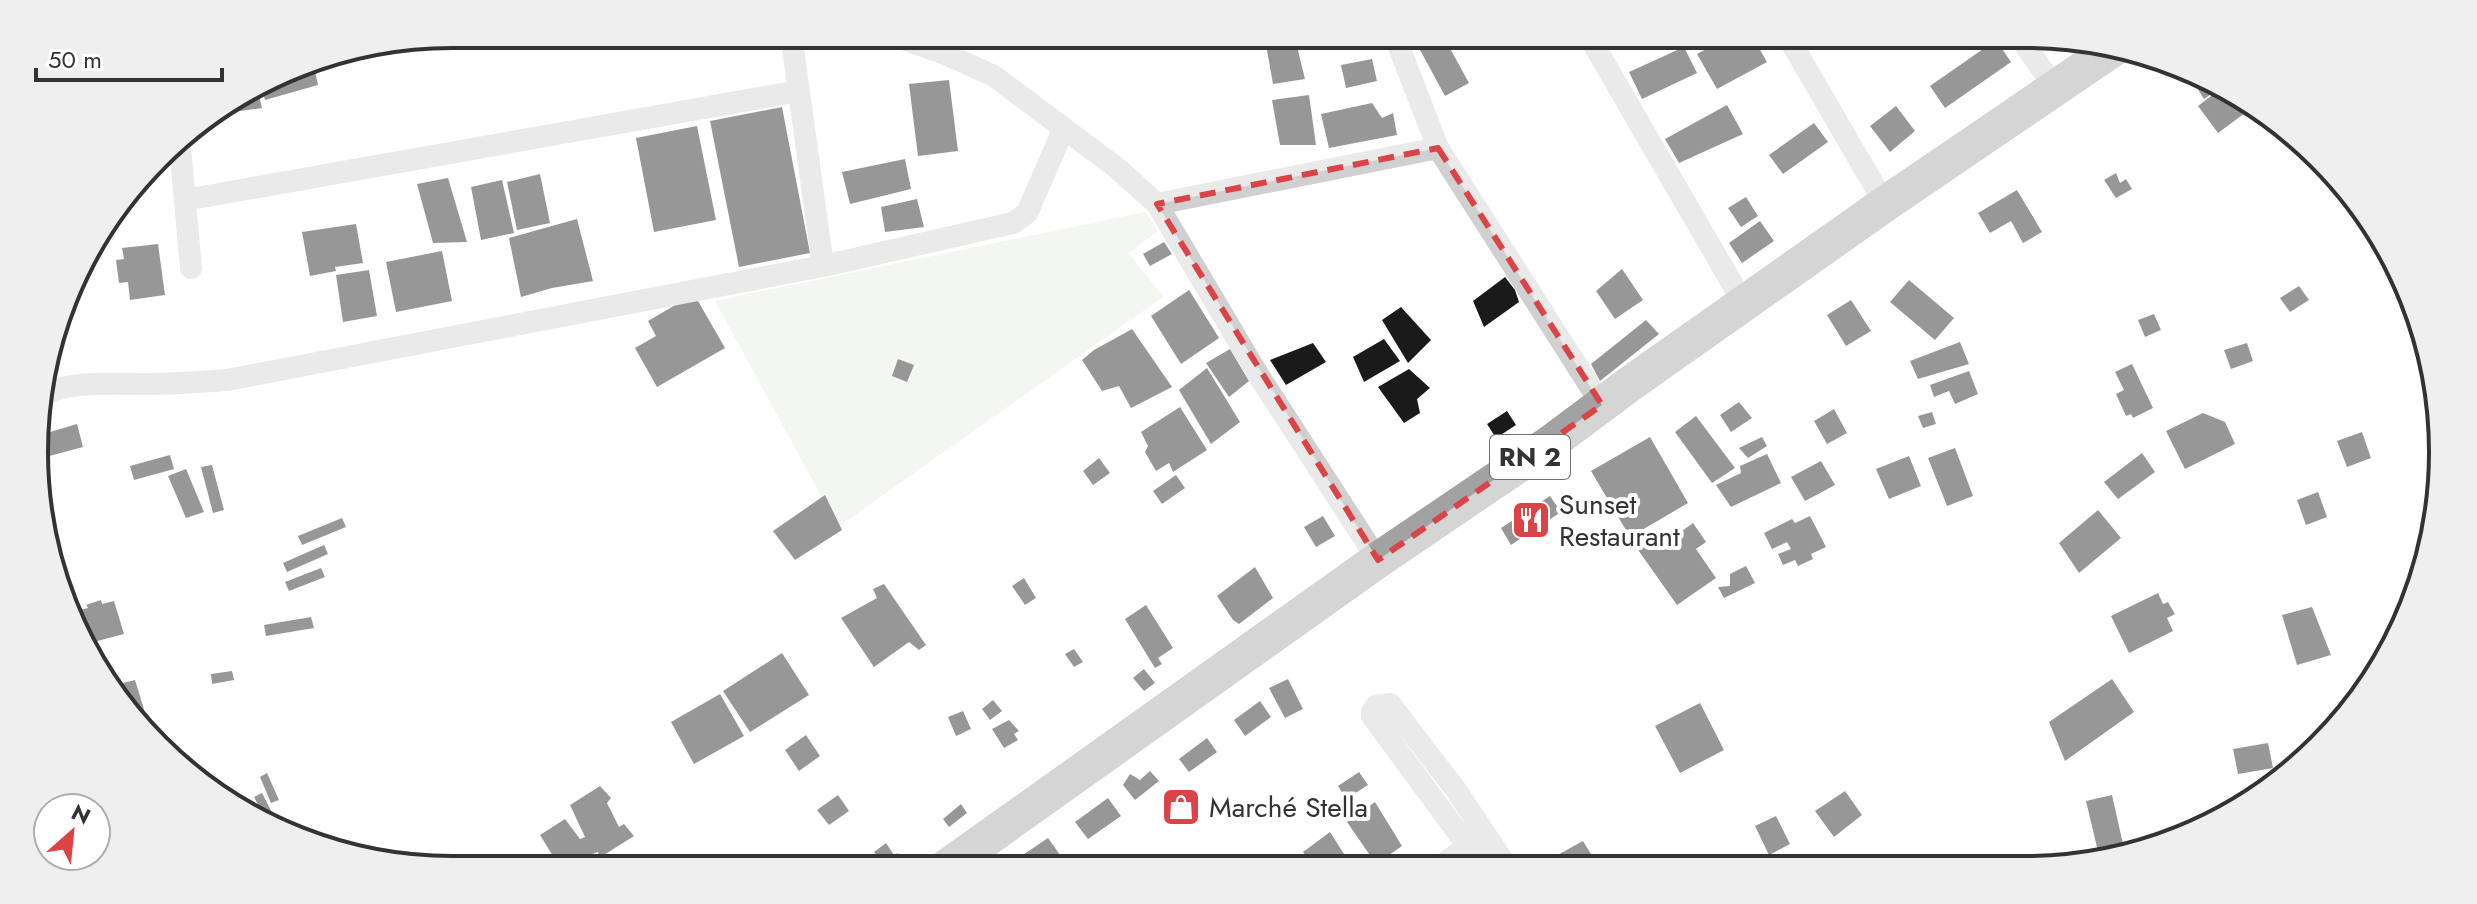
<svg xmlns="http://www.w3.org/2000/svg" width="2477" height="904" font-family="Jost,sans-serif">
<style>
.green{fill:#e5ebdf}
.building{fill:#1a1a1a}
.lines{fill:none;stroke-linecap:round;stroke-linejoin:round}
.minor{stroke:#d0d0d0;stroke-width:22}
.trunk{stroke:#a2a2a2;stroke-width:36}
.marked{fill:none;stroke:#db4346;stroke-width:6;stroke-dasharray:16 10;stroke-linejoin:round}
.labels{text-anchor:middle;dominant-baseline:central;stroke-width:8;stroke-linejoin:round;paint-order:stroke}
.shield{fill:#fff;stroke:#707070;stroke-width:2}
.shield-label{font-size:26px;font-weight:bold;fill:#333}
.poi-label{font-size:28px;fill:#333;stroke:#fff;text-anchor:start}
.rim{fill:none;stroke:#333;stroke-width:4}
</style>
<rect width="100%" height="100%" fill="#fff"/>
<path class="green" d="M1145 212 1158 231 1129 253 1163 297 838 527 715 301Z"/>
<path class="building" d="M1294 34 1305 79 1273 84 1265 39Z
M1419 34H1442L1469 83 1445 96 1413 37Z
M1734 34H1751L1767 62 1717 89 1697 54Z
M1996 40 2011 62 1945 108 1930 86Z
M1684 47 1697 73 1642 99 1629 72Z
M1372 59 1377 81 1346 88 1341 65Z
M313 62 318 85 265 100 261 85 292 66Z
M2190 77 2207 85 2217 90 2204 99Z
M949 80 958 151 918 156 909 84Z
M257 88 262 108 227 113 225 107Z
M2219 90 2253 107 2218 133 2198 106Z
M1309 95 1316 145H1280L1272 100Z
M1372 103 1382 118 1393 113 1397 135 1329 148 1321 114Z
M1727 105 1743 134 1679 163 1665 139Z
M1896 106 1915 131 1890 152 1870 126Z
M782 107 810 253 739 267 710 121Z
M1814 123 1828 142 1783 174 1769 155Z
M697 126 716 220 654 232 636 138Z
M905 159 911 189 850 204 842 172Z
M2116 173 2120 183 2126 179 2132 189 2116 198 2104 180Z
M540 174 550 223 517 230 507 182Z
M448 178 467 242 433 243 417 184Z
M502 180 514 233 481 240 471 187Z
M2017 190 2042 232 2023 243 2011 221 1990 233 1978 213Z
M1746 197 1758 216 1741 227 1728 208Z
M917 199 924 227 885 232 881 207Z
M577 219 593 281 552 288 521 297 509 238Z
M1760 221 1774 241 1742 263 1729 243Z
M356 224 363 263 335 267 336 271 310 276 302 232Z
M1164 242 1172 254 1150 266 1143 254Z
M158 244 165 295 130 300 128 282 119 283 116 260 124 259 122 248Z
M442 251 452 301 396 312 386 262Z
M1622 269 1643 300 1615 319 1596 291Z
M369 270 377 316 343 322 336 275Z
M1505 277 1515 290 1519 302 1484 327 1473 301Z
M1909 280 1954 318 1935 340 1890 302Z
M2299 286 2309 300 2290 312 2280 298Z
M1189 290 1219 338 1181 364 1151 316Z
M694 294 725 348 657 387 635 348 656 336 648 321Z
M1851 300 1871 331 1846 346 1827 315Z
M1401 307 1431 340 1408 363 1382 320Z
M2154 314 2161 330 2145 337 2138 320Z
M1646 320 1659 334 1600 381 1591 364Z
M1132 329 1172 387 1131 408 1119 386 1102 391 1082 360 1094 350Z
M1384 339 1400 361 1364 382 1353 357Z
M1960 342 1969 364 1918 379 1910 361Z
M1313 343 1326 362 1286 385 1270 360Z
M2247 343 2253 361 2231 369 2224 350Z
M1230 349 1249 381 1229 397 1206 363Z
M898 359 914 365 907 382 892 376Z
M2132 364 2153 408 2133 418 2131 414 2126 416 2116 394 2124 390 2115 372Z
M1207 368 1240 422 1211 444 1179 390Z
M1409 369 1430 388 1417 399 1420 413 1404 423 1378 387Z
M1969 371 1978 394 1955 404 1949 391 1934 397 1930 385Z
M1739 402 1752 418 1731 432 1720 415Z
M1180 407 1207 450 1173 472 1169 463 1156 471 1145 452 1148 446 1141 432Z
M1834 409 1847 433 1827 444 1814 421Z
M1507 411 1516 425 1496 438 1487 424Z
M1932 412 1936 424 1923 428 1918 416Z
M2203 413 2225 422 2235 444 2185 469 2166 431Z
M1696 416 1735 468 1712 483 1675 432Z
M77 424 83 447 42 458 40 435Z
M2362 432 2371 458 2347 467 2337 441Z
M1650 437 1688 503 1630 537 1591 471Z
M1762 437 1767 446 1748 458 1739 448Z
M1955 448 1973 496 1947 506 1928 458Z
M2142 453 2155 472 2118 499 2104 482Z
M1767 454 1781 483 1731 507 1716 485 1741 473 1740 466Z
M170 455 174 469 134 480 130 466Z
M1909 456 1921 486 1889 499 1876 469Z
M1099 458 1110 473 1093 485 1083 471Z
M1821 461 1835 485 1805 501 1791 477Z
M212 465 224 510 213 513 201 467Z
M186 469 204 512 186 518 168 476Z
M1176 475 1185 488 1162 504 1153 491Z
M2318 492 2327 517 2306 525 2297 500Z
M825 495 842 530 795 560 773 531Z
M1550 496 1561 512 1511 545 1501 528Z
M2098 510 2121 538 2079 573 2059 543Z
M1323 516 1335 536 1316 547 1304 527Z
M1810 516 1826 547 1811 554 1813 559 1798 566 1795 560 1783 565 1778 554 1791 549 1787 542 1772 549 1764 533 1792 519 1795 523Z
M342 518 346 527 302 545 298 536Z
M1693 523 1706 542 1696 549 1716 578 1677 605 1636 547 1664 529 1671 539Z
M324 545 328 554 287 572 283 563Z
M1746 566 1755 583 1724 598 1718 587 1730 586V574Z
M1255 567 1273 598 1239 624 1233 620 1217 596Z
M321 568 325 577 289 591 285 582Z
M1024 578 1036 598 1025 605 1012 586Z
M884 584 926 645 919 650 909 642 874 667 841 618 877 598 873 589Z
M2158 593 2163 604 2168 602 2175 614 2167 618 2173 631 2129 653 2111 616Z
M101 600 102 604 114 601 124 634 86 644 75 611 88 608 86 605Z
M1146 605 1173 648 1158 658 1162 664 1155 668 1125 619Z
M2312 607 2331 655 2297 665 2282 615Z
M311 617 314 628 266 636 264 625Z
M1074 649 1083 662 1074 667 1065 654Z
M782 653 809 695 750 732 723 691Z
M1144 669 1155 683 1144 691 1133 678Z
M232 671 234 680 212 684 211 674Z
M1288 679 1303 709 1285 718 1269 688Z
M2112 679 2134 712 2065 761 2049 722Z
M135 680 146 716 138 718 119 699 115 685Z
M720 694 744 736 694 764 671 722Z
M993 700 1002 711 990 720 982 709Z
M1260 701 1271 717 1245 736 1234 720Z
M1700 703 1724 750 1680 773 1655 726Z
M963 711 971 729 956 736 948 717Z
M1009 720 1019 731 1014 734 1018 740 1004 748 992 729Z
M806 735 820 756 799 771 785 750Z
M1207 738 1217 752 1189 772 1179 759Z
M2268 743 2273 768 2238 774 2233 749Z
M1150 771 1159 781 1135 800 1123 785 1130 774 1140 780Z
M1359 772 1368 785 1346 799 1338 786Z
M267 773 279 800 271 803 260 777Z
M600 786 611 798 607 803 619 827 624 824 634 836 599 858 598 852 589 855 591 862 580 870H561L558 864 564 861 559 854 553 856 540 835 565 819 580 839 585 837 570 805Z
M1845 791 1862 815 1834 837 1815 811Z
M262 793 279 826 266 820 254 797Z
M838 795 849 811 829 825 817 810Z
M2112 795 2125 853 2100 860 2086 801Z
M1108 798 1121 816 1088 839 1075 822Z
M1375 802 1402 846 1376 864 1347 822Z
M961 804 967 813 949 827 943 819Z
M1776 816 1790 844 1769 855 1755 826Z
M1330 832 1353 868H1314L1303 852Z
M1048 838 1063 859 1049 869H1002Z
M1583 841 1599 867 1557 868 1552 858Z
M886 843 894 855 898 853 900 860 887 869 874 852Z"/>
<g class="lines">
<path class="minor" d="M791 34 823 266
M889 34 943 53 994 76 1117 168 1157 204 1259 376 1378 560
M1394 34 1438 148 1602 405
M1589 34 1595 47 1744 304
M1786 34 1885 204
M2017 34 2056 89
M179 136 191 268
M185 200 799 91
M1157 204 1438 148
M38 396C75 380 105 384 144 384 172 384 200 382 227 380L823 266 1013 223 1027 213 1064 128
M1438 868 1479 838
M1484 868 1372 716V712L1376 706 1390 704 1456 790 1508 868"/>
<path class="trunk" d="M944 869 1378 560 1552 442 1631 383 1885 204 2117 46"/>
</g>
<path d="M0 0H2477V904H0ZM1438 148 1602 405 1378 560 1157 204Z" fill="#fff" fill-opacity=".55" fill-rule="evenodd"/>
<path class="marked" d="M1438 148 1602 405 1378 560 1157 204Z"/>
<defs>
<symbol id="restaurant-square" viewBox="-11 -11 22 22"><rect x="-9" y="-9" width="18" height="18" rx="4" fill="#db4346" stroke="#fff"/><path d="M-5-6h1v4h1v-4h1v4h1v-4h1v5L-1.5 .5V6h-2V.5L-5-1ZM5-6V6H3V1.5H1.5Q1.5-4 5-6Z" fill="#fff"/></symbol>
<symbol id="shop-square" viewBox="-11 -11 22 22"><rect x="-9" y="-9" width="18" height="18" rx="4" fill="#db4346" stroke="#fff"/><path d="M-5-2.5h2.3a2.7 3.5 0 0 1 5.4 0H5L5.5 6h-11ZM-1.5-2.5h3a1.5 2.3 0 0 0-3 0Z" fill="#fff"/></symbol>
</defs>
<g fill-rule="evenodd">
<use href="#restaurant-square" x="1509" y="498" width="44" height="44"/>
<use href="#shop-square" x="1159" y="785" width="44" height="44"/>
</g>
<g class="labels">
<rect class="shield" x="1490" y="435" width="80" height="44" rx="6"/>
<g class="shield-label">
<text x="1530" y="457">RN 2</text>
</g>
<g class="poi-label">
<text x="1559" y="504">Sunset<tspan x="1559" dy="32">Restaurant</tspan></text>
<text x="1209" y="807">Marché Stella</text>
</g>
</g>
<path d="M0 0H2477V904H0ZM452 48H2025A404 404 0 0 1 2429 452V452A404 404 0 0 1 2025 856H452A404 404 0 0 1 48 452V452A404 404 0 0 1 452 48Z" fill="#efefef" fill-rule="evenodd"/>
<path class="rim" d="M452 48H2025A404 404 0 0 1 2429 452V452A404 404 0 0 1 2025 856H452A404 404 0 0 1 48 452V452A404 404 0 0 1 452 48Z"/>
<g transform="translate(72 832) rotate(27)"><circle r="38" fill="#ffffff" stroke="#adadad" stroke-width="2"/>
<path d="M0-6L14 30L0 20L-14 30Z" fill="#db4346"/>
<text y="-12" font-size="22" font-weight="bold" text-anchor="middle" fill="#333333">N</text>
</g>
<path d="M36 68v12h186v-12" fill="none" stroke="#333333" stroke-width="4"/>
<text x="48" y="68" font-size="24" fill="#333333" stroke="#ffffff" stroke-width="6" paint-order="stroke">50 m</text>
</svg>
